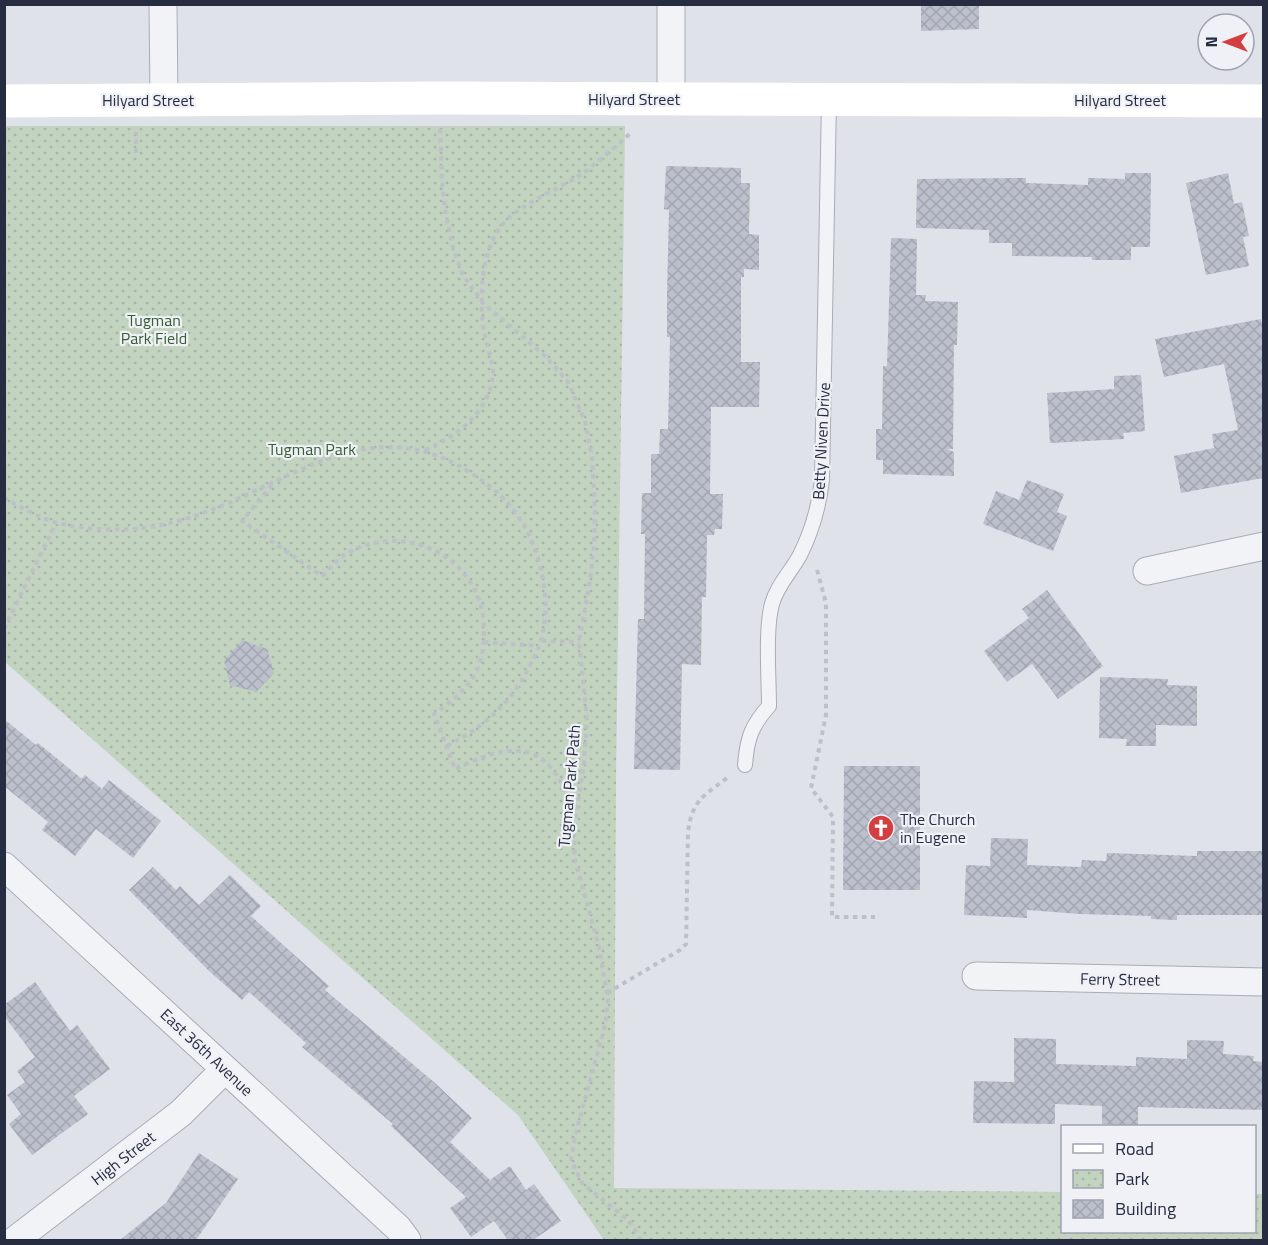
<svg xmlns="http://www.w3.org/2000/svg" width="1268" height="1245" font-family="'Titillium Web',sans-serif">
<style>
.park{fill:url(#park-dots)}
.building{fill:url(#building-cross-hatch)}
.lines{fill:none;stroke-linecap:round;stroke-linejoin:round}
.lane-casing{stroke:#a8acb7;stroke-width:16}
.street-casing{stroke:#a8acb7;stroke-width:29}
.path{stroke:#bdc0c8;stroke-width:4;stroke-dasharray:4.5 4.5;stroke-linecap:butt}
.lane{stroke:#f2f3f7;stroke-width:14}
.street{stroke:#f2f3f7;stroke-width:27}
.secondary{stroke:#fff;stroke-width:33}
.labels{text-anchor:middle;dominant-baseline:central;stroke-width:4.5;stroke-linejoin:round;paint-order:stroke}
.street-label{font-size:16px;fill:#272d41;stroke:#eff1f6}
.park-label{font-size:16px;fill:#365d34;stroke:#eff1f6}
.poi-label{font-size:16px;fill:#272d41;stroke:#eff1f6;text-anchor:start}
</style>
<defs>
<pattern id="park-dots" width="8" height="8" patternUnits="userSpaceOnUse" patternTransform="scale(1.5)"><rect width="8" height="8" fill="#c2d3c0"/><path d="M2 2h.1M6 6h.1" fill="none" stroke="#a7b5a6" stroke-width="1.8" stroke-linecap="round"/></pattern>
<pattern id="building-cross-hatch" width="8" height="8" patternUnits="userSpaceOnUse" patternTransform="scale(1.5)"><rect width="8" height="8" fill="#bcc0cc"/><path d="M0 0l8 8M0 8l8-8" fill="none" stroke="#a2a5b0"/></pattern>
</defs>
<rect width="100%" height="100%" fill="#dfe2e9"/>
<path class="park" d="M5 126H625L616 778 614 1188 1062 1192V1232H1254L1255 1194H1263V1240H604L518 1115 5 662Z"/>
<path class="building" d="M921 4H979V29L921 31Z
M666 166 741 168V183H750L749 234 759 235V270L744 269V277H741V362H760L759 407H711L710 494H723L722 529H715L714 535H707L706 597H702L701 665 682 664 680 770 634 769 638 619H644L645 534H641L642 493H651V454H659L660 429H668L670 337H667V294L669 210 664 209Z
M1125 173H1151L1150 247H1131V260H1092V257L1012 256V243H989V230L916 228 917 179 1026 178V183L1088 185V178L1125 179Z
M1228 173 1234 204 1242 202 1249 236 1243 237 1249 266 1206 275 1186 183Z
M891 238 917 239 916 295H926L925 301 958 302 957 345H954L953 449H947L954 452V476L883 474V460H876V429H882L883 366H887Z
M1261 319 1263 332V478L1181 493 1174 456 1214 448 1212 434 1238 430 1224 364 1164 377 1155 339Z
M1141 375 1145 431 1123 433 1124 439 1050 443 1047 393 1114 389V376Z
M1027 480 1064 494 1057 512 1067 516 1053 551 983 524 996 491 1019 500Z
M1047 590 1103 666 1058 699 1032 664 1007 682 984 651 1029 618 1022 609Z
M242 640 267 649 274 673 256 692 230 685 224 661Z
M1100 677 1168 679 1167 685 1197 686V726L1156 725V746H1126L1127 739 1099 738Z
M4 719 36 745 38 743 82 779 85 775 102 789 109 780 161 821 133 858 96 829 75 856 42 830 48 822 4 786Z
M844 766H920V890H843Z
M991 838 1028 839 1027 865 1081 867 1082 860 1106 861 1107 853 1197 856V851H1263V915H1177V920L1151 919V916L1080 914 1027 910V918L964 915 966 865 990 866Z
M153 867 176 890 180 886 199 905 230 875 261 906 251 916 329 986 325 990 435 1083 472 1118 450 1142 490 1180 510 1166 526 1190 534 1184 561 1221 533 1240H508L494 1221 471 1237 450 1208 466 1197 391 1126 393 1124 302 1047 306 1043 249 992 242 1000 208 970 129 890Z
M35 982 70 1031 77 1025 110 1069 74 1096 88 1114 32 1155 9 1124 21 1114 7 1095 25 1082 17 1071 35 1057 4 1016V1005Z
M1014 1038 1056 1039V1064L1136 1066V1057L1187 1059V1040L1224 1041 1223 1054 1254 1056 1253 1061 1263 1062V1110L1138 1107V1126L1102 1124V1106L1055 1104V1124L973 1123 974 1081 1014 1082Z
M199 1153 238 1179 196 1240H120L166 1203Z"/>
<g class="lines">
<defs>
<path id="lane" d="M745 765C747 739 751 726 769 706 769 679 765 629 772 604 777 585 791 572 800 555 812 531 819 507 822 480L829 99"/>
<path id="street" d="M163 4 164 100
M671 4V98
M1147 571 1264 546
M4 866 398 1228 407 1240
M976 976 1264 982
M15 1240 181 1113 225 1069"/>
</defs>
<use href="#lane" class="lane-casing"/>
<use href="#street" class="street-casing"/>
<path class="path" d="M440 129 442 182 445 210 453 248 463 275 483 303 543 354 568 382 585 421 592 457 595 509 594 545 590 581 579 642 587 720 584 763 574 829 575 860 599 947 608 999 605 1025 575 1137 571 1160 582 1183 628 1220 641 1240
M136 153V132
M425 450C457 437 493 409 493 371 492 358 486 344 484 331 479 300 481 255 499 229 515 206 555 191 579 176 597 163 615 147 632 132
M272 485 242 521 322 576C330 569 337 559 346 554 405 519 482 558 484 627 484 642 483 659 476 672 466 691 451 702 434 714L455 769C486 755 525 736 552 769 565 783 568 808 573 825
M4 498C21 507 39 518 58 523 95 532 137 532 174 522 277 497 360 404 468 471 495 488 515 506 529 535 545 569 553 618 536 653 515 699 492 722 447 746
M817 570 826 603V715L811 788 833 817 832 917H875
M4 629 56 523
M542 641 579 642
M484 642 539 646
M607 993 680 950 686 944 688 832C692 801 703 796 727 778"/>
<use href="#lane" class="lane"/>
<use href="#street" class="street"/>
<path class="secondary" d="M4 101 440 98 1264 101"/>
</g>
<defs>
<symbol id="church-disc" viewBox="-11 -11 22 22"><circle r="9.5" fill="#d43e40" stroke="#eff1f6"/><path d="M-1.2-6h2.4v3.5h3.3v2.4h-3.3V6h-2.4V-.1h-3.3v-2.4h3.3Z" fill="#fff"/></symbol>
</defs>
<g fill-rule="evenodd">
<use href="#church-disc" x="866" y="813" width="30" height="30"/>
</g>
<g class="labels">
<g class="street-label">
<text x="634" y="99">Hilyard Street</text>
<text x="148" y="100">Hilyard Street</text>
<text x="1120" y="100">Hilyard Street</text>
<text transform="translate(821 441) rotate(-87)">Betty Niven Drive</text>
<text transform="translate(569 786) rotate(-85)">Tugman Park Path</text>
<text transform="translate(1120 979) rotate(1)">Ferry Street</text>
<text transform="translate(207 1052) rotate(43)">East 36th Avenue</text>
<text transform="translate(123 1158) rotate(-38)">High Street</text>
</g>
<g class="park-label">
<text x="154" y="320">Tugman<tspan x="154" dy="18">Park Field</tspan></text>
<text x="312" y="449">Tugman Park</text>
</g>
<g class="poi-label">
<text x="900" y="819">The Church<tspan x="900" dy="18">in Eugene</tspan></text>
</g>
</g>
<rect width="1268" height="1245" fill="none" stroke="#272d41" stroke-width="12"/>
<rect x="1061" y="1125" width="195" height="108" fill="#eff1f6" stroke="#9fa3ae" stroke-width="1.5"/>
<rect x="1073" y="1144" width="30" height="9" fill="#ffffff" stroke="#9fa3ae" stroke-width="1.5"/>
<text x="1115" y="1155" font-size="18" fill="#272d41">Road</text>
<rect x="1073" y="1170" width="30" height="18" fill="url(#park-dots)" stroke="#9fa3ae" stroke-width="1.5"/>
<text x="1115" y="1185" font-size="18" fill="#272d41">Park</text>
<rect x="1073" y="1200" width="30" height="18" fill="url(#building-cross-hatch)" stroke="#9fa3ae" stroke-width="1.5"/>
<text x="1115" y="1215" font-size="18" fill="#272d41">Building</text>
<g transform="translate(1226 42) rotate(270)"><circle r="28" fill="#eff1f6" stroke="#9fa3ae" stroke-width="1.5"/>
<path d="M0-4.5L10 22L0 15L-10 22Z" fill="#d43e40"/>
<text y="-9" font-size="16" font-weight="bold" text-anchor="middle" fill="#272d41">N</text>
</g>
</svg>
